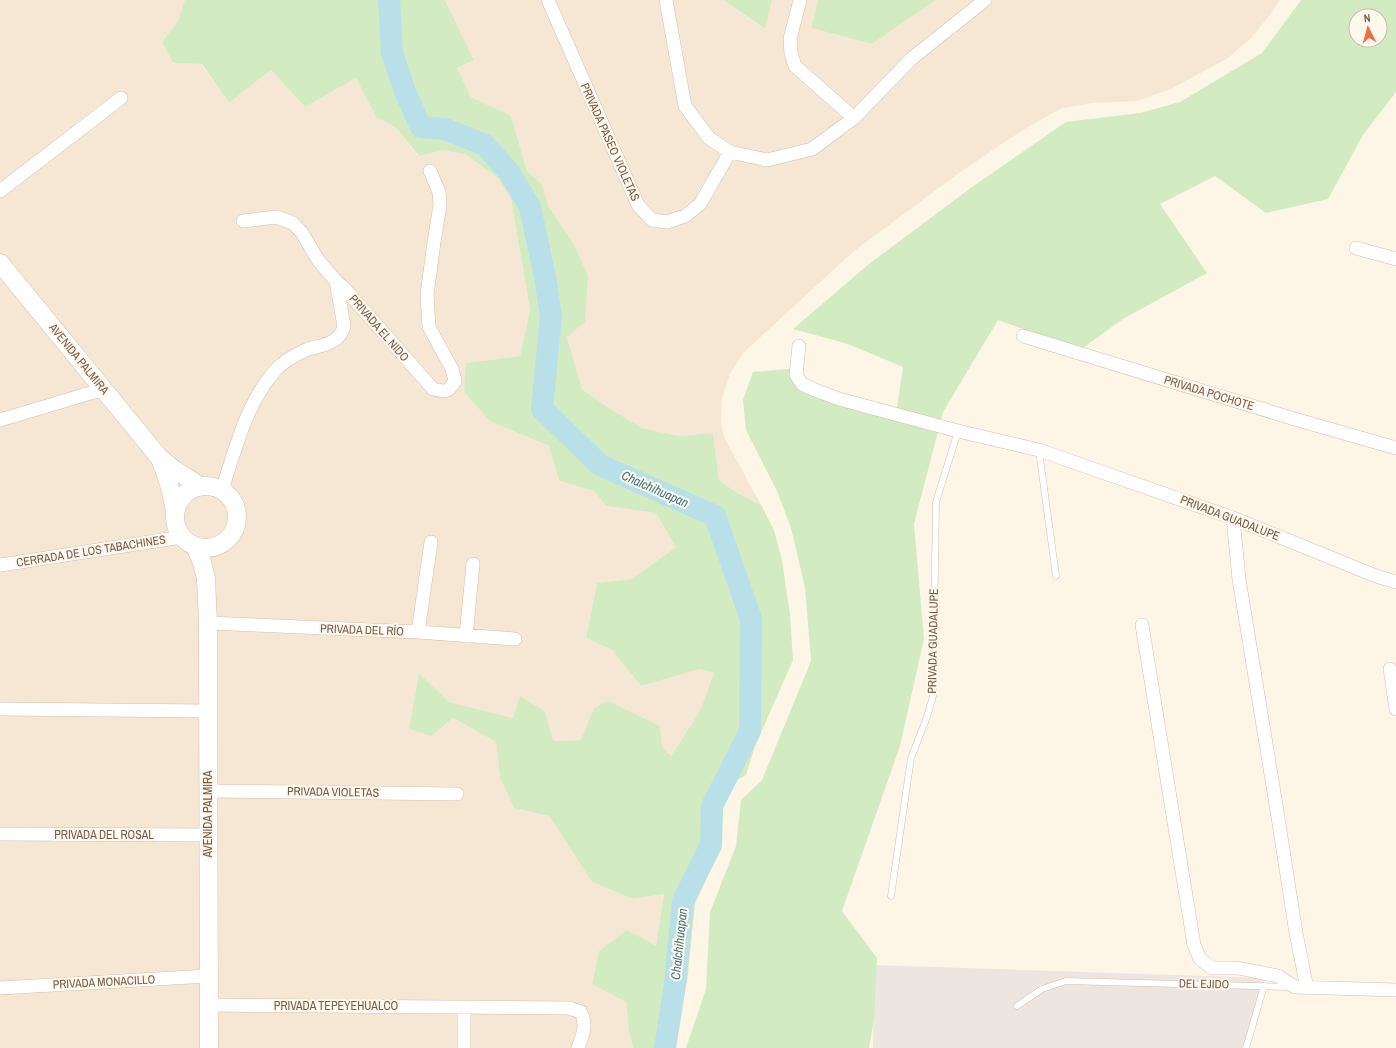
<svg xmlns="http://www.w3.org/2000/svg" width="1396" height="1048" font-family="'Archivo Narrow',sans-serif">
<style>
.residential{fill:#f5e7d4}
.industrial{fill:#ede6e0}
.green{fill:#d3ebc3;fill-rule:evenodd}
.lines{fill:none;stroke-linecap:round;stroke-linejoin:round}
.river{stroke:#b9e0e8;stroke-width:22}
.service-casing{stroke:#d1bfae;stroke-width:7}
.minor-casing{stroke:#d1bfae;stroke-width:14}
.secondary-casing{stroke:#d4bfab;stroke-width:19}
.service{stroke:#fff;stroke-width:6}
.minor{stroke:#fff;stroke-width:13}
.secondary{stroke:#fff;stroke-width:18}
.labels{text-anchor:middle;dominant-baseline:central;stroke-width:4;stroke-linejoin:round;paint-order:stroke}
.street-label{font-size:12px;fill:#775b49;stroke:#fff8ed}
.water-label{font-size:13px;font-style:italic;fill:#3f7784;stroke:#fff8ed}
</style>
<rect width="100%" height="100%" fill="#fdf5e6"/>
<path class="residential" d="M0 0H185L178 21 162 42 173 63 201 64 229 103 271 70 305 107 356 78 376 117 396 128 418 156 445 150 466 155 498 178 511 199 530 310 520 356 466 363 490 421 549 446 559 481 594 491 606 506 656 513 676 547 632 579 597 583 586 638 612 650 641 686 700 669 714 673 700 711 671 756 662 746 660 726 594 708 582 740 552 741 545 711 520 696 513 718 449 702 419 673 409 729 432 735 453 718 496 742 500 778 514 808 549 816 592 882 633 899 664 894 656 946 599 951 592 983 626 1002 629 1031 633 1048H0Z
M445 0H723L764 29 772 0H818L811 28 872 44 936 0H1280L1270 15 1251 38 1228 58 1171 89 1137 101 1092 103 1062 108 1033 124 1003 143 959 173 854 251 743 353 730 374 722 398 721 421 724 437 761 505 739 494 719 480 713 433 679 436 642 428 609 408 582 389 567 337 588 275 572 241 548 205 542 186 527 171 511 116 471 97 457 68 474 60Z"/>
<path class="industrial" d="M875 965 1265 978 1242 1048H873Z"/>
<path class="green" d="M185 0H445L474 60 457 68 471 97 511 116 527 171 542 185 548 205 572 241 588 275 585 322 567 337 582 389 609 408 642 428 679 436 713 433 719 480 739 494 761 505 774 530 782 560 790 614 793 660 755 746 746 775 731 784 721 797 723 815 720 847 695 904 687 983 670 1031 669 1048H633L629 1031 626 1002 592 984 599 951 627 930 656 946 664 894 633 899 592 882 549 816 514 808 500 778 496 742 453 718 431 736 409 729 419 673 449 702 513 718 520 696 545 711 553 741 581 740 594 708 608 701 660 726 662 746 671 756 700 711 714 673 700 669 641 686 612 650 586 638 597 583 632 579 676 547 656 513 606 506 594 491 559 481 549 446 490 421 464 392 466 363 520 356 530 310 511 199 498 178 466 155 445 150 419 156 396 128 376 117 356 78 305 107 271 70 229 103 202 64 173 63 162 42 178 21Z
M723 0H772L765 29Z
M818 0H936L872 44 811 28Z
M1301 0H1396V92L1363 135 1328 199 1266 213 1215 176 1160 204 1207 273 1123 319 1080 350 998 320 943 412 914 524 924 639 900 746 842 911 877 958 874 1020 869 1048H686L706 989 710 912 736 846 741 800 762 780 811 661 805 587 791 528 777 491 746 430 743 400 753 372 799 368 807 392 896 414 903 367 848 344 793 329 869 264 972 187 1066 122 1140 113 1180 102 1262 53ZM1356 16H1380V40H1356Z"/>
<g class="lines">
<path class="river" d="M389 0 392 53 406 94 421 127 445 129 485 145 510 173 530 207 545 277 551 316 542 409 600 465 715 516 751 619 750 731 712 806 711 845 683 901 675 985 665 1048"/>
<defs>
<path id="service" d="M1039 451 1056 576
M891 896 911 758 927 717 933 696 936 502 958 431
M1017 1006 1042 989 1066 981 1290 987
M1246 1048 1264 986"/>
<path id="minor" d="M548 0 638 205 652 220 667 222 685 216 700 204 730 152
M666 0 685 106 709 138 730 152 767 160 812 149 854 118 911 59 985 0
M800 0 790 39 791 53 795 66 854 118
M0 191 121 98
M243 221 276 217 293 223 302 233 318 260 336 281 345 289 433 389C445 392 448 393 455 381L452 369 429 327 427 295 434 242 440 205 439 192 430 171
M1356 248 1396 259
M1023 336 1298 420 1396 448
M799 346 796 375 802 384 815 390 839 399 958 431 1039 450 1233 518 1376 576 1396 582
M0 420 104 389
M222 490C235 450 246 405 273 373 281 363 294 355 306 350 320 345 340 345 344 326L336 281
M1233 518 1239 579 1277 811 1296 933 1307 988
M0 565 182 537
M208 623 418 632 515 639
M1142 625 1194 945 1200 959 1212 968H1238L1278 976 1295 987 1396 990
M418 632 431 542
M466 636 473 564
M1390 669 1396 709
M0 709 208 711
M208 791 457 794
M0 834 209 835
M0 988 208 976
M208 1005 569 1008 581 1012C587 1027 583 1034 578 1048
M464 1007V1048"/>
<path id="secondary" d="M0 263 158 456 172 468 200 486
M160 459C168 477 172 493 175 512
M175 517a31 31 0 1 1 62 0a31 31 0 1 1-62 0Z
M194 545 202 562 206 579 208 623 209 1048"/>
</defs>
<use href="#service" class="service-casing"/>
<use href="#minor" class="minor-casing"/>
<use href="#secondary" class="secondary-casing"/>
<use href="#service" class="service"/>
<use href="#minor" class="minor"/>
<use href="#secondary" class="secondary"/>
</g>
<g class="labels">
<g class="street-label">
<text transform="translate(610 142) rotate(66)">PRIVADA PASEO VIOLETAS</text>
<text transform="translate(379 328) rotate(49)">PRIVADA EL NIDO</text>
<text transform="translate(79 359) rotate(51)">AVENIDA PALMIRA</text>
<text transform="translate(1209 393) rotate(17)">PRIVADA POCHOTE</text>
<text transform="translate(1230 518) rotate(21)">PRIVADA GUADALUPE</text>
<text transform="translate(91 551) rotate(-9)">CERRADA DE LOS TABACHINES</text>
<text transform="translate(362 630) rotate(2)">PRIVADA DEL RÍO</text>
<text transform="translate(933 641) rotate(-89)">PRIVADA GUADALUPE</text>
<text transform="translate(333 792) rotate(1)">PRIVADA VIOLETAS</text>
<text transform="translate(208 814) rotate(-90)">AVENIDA PALMIRA</text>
<text x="104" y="835">PRIVADA DEL ROSAL</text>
<text transform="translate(104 982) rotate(-3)">PRIVADA MONACILLO</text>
<text transform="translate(1204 984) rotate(1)">DEL EJIDO</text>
<text x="336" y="1006">PRIVADA TEPEYEHUALCO</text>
</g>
<g class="water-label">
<text transform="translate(655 489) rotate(24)">Chalchihuapan</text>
<text transform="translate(679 944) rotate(-84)">Chalchihuapan</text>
</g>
</g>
<g transform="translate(1368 28) rotate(354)"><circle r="19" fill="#fff8ed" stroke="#c9b9ab"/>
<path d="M0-3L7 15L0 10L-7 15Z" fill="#eb7047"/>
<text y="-6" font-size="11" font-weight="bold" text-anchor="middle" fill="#775b49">N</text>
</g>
</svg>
